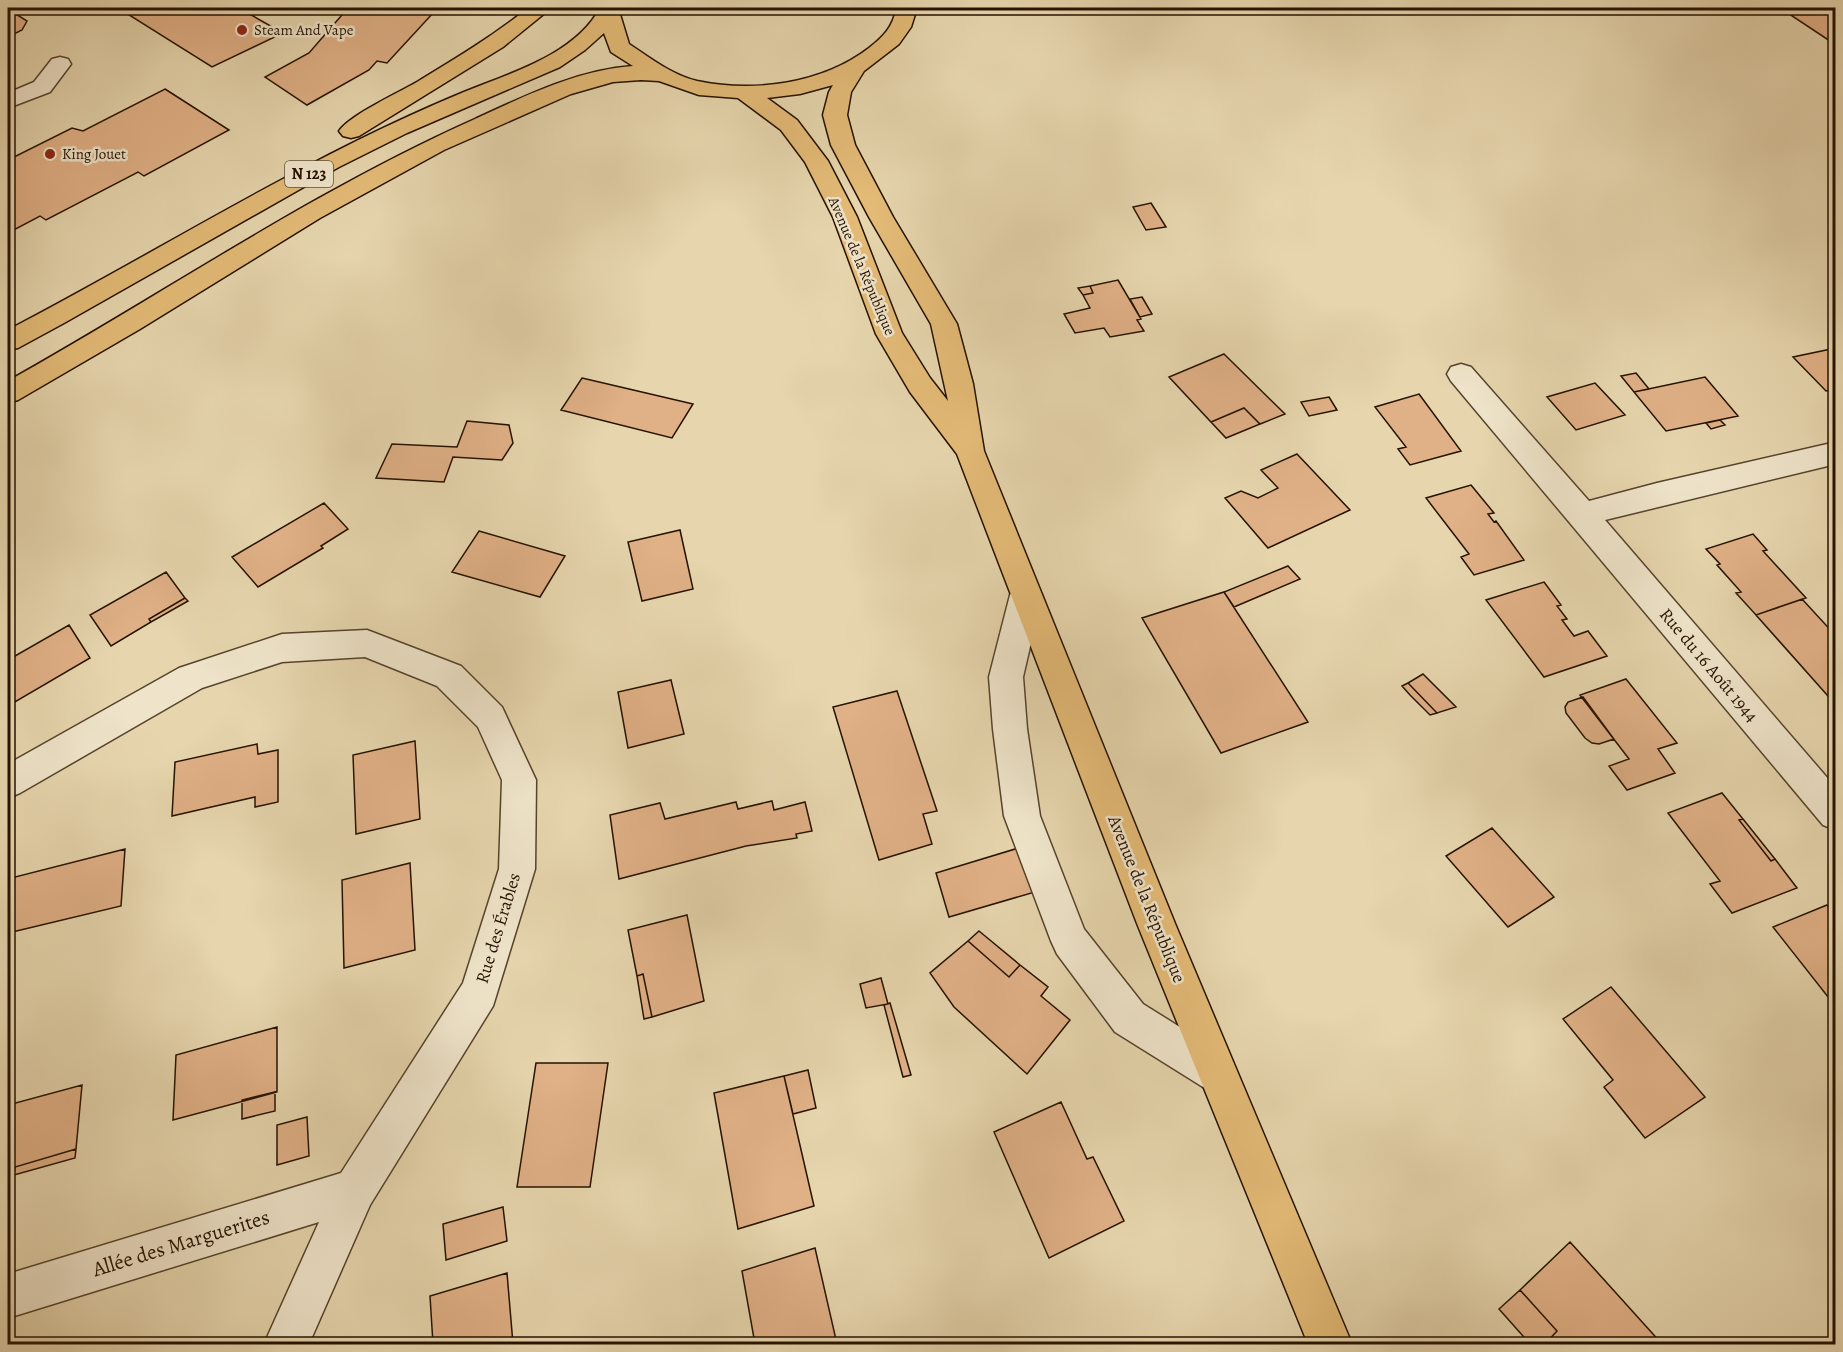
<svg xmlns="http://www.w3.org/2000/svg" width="1843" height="1352" font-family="Alegreya,serif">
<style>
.building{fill:#e0b086;stroke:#251200;stroke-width:1.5}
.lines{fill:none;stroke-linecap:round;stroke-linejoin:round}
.minor-casing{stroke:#55432b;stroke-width:3}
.major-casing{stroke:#251200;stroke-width:3}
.minor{fill:#efe4ca;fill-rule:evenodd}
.major{fill:#e3ba76;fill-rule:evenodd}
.poi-dot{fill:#8f2418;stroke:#efe4ca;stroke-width:2}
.labels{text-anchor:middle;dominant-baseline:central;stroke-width:5;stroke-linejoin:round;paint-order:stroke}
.far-poi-label{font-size:15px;fill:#251200;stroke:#efe4ca;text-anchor:start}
.far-street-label{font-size:15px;fill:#251200;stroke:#efe4ca}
.shield{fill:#efe4ca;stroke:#62513d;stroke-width:1.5}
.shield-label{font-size:16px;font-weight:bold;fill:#251200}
.street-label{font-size:18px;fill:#251200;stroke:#efe4ca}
.near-street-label{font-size:21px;fill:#251200;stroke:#efe4ca}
</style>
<rect width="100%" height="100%" fill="#e6d5ad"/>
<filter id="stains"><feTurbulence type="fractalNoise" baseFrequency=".00333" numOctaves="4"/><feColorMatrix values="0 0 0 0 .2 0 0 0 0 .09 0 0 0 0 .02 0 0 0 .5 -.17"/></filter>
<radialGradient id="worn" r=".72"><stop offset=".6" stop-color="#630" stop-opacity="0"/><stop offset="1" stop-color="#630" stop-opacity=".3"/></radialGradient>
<path class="building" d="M118 8H239L283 33 212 67Z
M348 8H418L417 9 434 12 387 63 377 61 369 70 307 105 265 77 309 53Z
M1780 8H1836V45Z
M8 9 27 21 22 30 8 37Z
M165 89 229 130 144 176 138 172 46 220 40 216 8 233V160L72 128 83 131Z
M1151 203 1166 227 1146 230 1133 207Z
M1118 280 1141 319 1137 320 1144 331 1110 337 1104 328 1075 333 1064 314 1090 308 1083 295 1093 293 1090 286Z
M1090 286 1093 293 1083 295 1078 288Z
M1142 297 1152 314 1140 317 1130 299Z
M1836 348V389L1826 391 1793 357Z
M1224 354 1285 414 1260 424 1244 408 1211 422 1169 377Z
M1636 373 1649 389 1634 392 1621 376Z
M1705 377 1738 416 1666 431 1634 392Z
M582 378 629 389 693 404 672 438 561 410Z
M1595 383 1625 415 1576 430 1547 397Z
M1419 394 1461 451 1410 465 1398 449 1406 447 1375 407Z
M1329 397 1337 410 1309 416 1301 402Z
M1244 408 1260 424 1226 438 1211 422Z
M1720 420 1725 425 1711 429 1706 423Z
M467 421 509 425 513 443 502 460 453 457 444 482 376 478 392 444 457 447Z
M1297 454 1350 510 1268 548 1225 498 1241 491 1258 498 1278 488 1261 470Z
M1471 485 1494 513 1488 514 1494 522 1496 521 1524 560 1474 575 1461 557 1469 554 1426 498Z
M324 503 348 529 321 546 323 548 258 587 232 557Z
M680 530 693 589 642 601 628 542Z
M479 531 565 556 540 597 452 572Z
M1753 534 1767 550 1763 551 1806 598 1756 615 1736 593 1741 592 1717 565 1720 564 1706 549Z
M1288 566 1300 579 1234 607 1224 592Z
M166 572 185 598 149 619 151 622 111 646 90 615Z
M1544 582 1561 605 1557 606 1567 619 1562 620 1574 636 1588 631 1607 656 1544 677 1486 600Z
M1224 592 1308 722 1221 753 1142 618Z
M185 598 188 601 151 622 149 619Z
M1802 599 1836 636V705L1756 615Z
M69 625 90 658 8 706V660Z
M1423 674 1456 707 1437 713 1408 683Z
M1626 679 1677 743 1658 749 1675 773 1627 790 1609 766 1629 759 1580 695Z
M671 680 684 734 628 748 618 692Z
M1408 683 1437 713 1430 715 1410 695 1402 686Z
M897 691 937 811 923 814 932 844 879 860 833 707Z
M1583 697 1614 739 1599 744 1592 743 1585 738 1566 713 1565 707 1568 702Z
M415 741 420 819 356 834 353 755Z
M257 744 258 754 278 750V802L255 807V797L172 816 175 762Z
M1722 793 1743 819 1739 820 1771 861 1775 859 1797 888 1732 913 1710 884 1720 881 1668 813Z
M772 801 774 810 805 802 812 831 796 834 797 838 746 846 619 879 610 815 660 803 665 819 736 802 738 809Z
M1743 819 1775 859 1771 861 1739 820Z
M1492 828 1554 897 1508 927 1446 856Z
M1035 843 1052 887 949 917 936 873Z
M125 849 121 906 8 933V904L11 878Z
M410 863 415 950 344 968 342 880Z
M1827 905 1836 916V1007L1773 927Z
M687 915 704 1001 652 1017 643 974 637 976 628 930Z
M979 931 1020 965 1009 977 968 941Z
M968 941 1009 977 1020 965 1048 987 1041 996 1070 1020 1027 1074 954 1007 930 973Z
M643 974 652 1017 644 1019 637 976Z
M881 978 888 1004 866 1008 860 984Z
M1611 987 1705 1097 1645 1138 1604 1087 1613 1080 1563 1019Z
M890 1003 911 1075 903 1077 884 1005Z
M277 1027V1092L173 1120 176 1055Z
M536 1063H608L590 1187H517Z
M808 1070 816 1108 793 1114 784 1076Z
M784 1076 814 1206 738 1229 714 1093Z
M82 1085 76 1149 15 1167 14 1175 8 1177V1105Z
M275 1092V1111L242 1119V1100Z
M1061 1102 1087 1159 1093 1157 1124 1221 1049 1258 994 1132Z
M307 1117 309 1156 277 1165V1125Z
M76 1149 75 1158 14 1175 15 1167Z
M503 1207 507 1241 446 1260 443 1224Z
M1570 1242 1662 1344H1545L1557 1331 1520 1290Z
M815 1248 837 1344H755L742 1271Z
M507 1273 513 1344H433L430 1296Z
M1520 1290 1557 1331 1545 1344H1530L1499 1309Z"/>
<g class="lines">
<defs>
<path id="minor" d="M60 57 68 59 71 64 50 92 8 108V93L34 82 52 59Z
M1461 364 1471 367 1589 501 1657 483 1836 442V464L1605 520 1836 788V830L1823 825 1451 381 1447 374 1451 367Z
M1026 582 1037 586 1042 595 1023 677 1027 729 1040 816 1084 929 1143 1004 1231 1059 1237 1073 1231 1087 1217 1093 1203 1087 1115 1032 1057 954 1051 941 1004 816 993 729 989 677 1010 595 1015 586Z
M367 630 461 666 502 707 536 780 535 869 493 1006 370 1205 309 1344H264L319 1222 8 1318V1274L341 1173 463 983 499 869 502 780 478 727 437 686 365 657 282 662 202 688 20 793 8 798V764L179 668 282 634Z"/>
<path id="major" d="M528 8H551L503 47 359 136 351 138 343 136 339 131C350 115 398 93 417 82 455 59 493 36 528 8Z
M600 8H620L619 11 629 44C650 58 672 75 697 81 754 93 822 84 869 48 883 37 894 26 896 8H917L911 27 899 44 864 71 851 92 847 115 855 145 893 217 957 324 973 384 984 451 1176 926 1352 1344H1308L1138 926 957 454 910 392 876 334 833 217 805 162 781 130 738 98 699 95 659 81 641 80 613 82 571 94 444 150 320 218 140 329 18 400 8 403V381C164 294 311 192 475 119 525 96 577 70 633 66L611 52 604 33 585 50 560 67 407 133 339 167 64 323 18 348 8 350V330C160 251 304 158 464 92 510 73 575 55 600 8ZM833 85 829 92 823 115 831 145 869 217 931 324 948 401 930 378 902 333 857 217 828 161 797 120 767 98 800 94Z"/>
</defs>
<use href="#minor" class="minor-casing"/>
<use href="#major" class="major-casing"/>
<use href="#minor" class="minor"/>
<use href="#major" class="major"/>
</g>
<g class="poi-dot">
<circle cx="242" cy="30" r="6"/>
<circle cx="50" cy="154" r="6"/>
</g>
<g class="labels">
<g class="far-poi-label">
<text x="254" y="30">Steam And Vape</text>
<text x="62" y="154">King Jouet</text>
</g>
<g class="far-street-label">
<text transform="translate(862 266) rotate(67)">Avenue de la République</text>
</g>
<rect class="shield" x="285" y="161" width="48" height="26" rx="4.5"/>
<g class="shield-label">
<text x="309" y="174">N 123</text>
</g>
<g class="street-label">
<text transform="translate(1709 665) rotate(50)">Rue du 16 Août 1944</text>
<text transform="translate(1147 899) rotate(68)">Avenue de la République</text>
<text transform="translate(498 928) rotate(-73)">Rue des Érables</text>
</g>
<g class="near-street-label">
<text transform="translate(181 1243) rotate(-17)">Allée des Marguerites</text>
</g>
</g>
<rect width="1843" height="1352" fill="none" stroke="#e6d5ad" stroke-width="30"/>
<rect x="9" y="9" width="1825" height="1334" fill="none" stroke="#251200" stroke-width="3"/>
<rect x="15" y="15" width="1813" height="1322" fill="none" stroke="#251200" stroke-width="1.5"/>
<rect width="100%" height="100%" filter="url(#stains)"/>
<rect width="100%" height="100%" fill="url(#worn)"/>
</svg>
